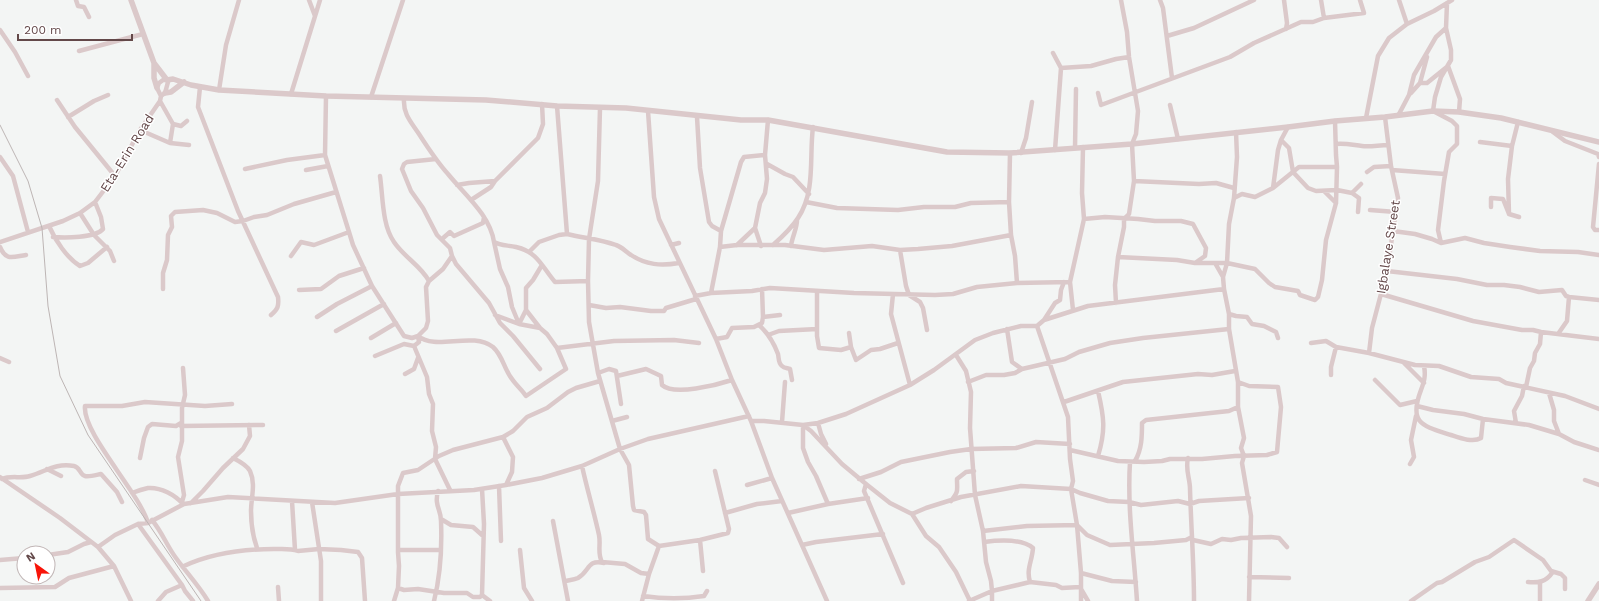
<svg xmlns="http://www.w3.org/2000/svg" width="1599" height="601" font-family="'Work Sans',sans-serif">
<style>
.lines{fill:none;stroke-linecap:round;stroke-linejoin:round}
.minor{stroke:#dbc9ca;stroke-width:4.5}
.tertiary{stroke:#dbc9ca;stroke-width:5.5}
.rail{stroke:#bdb5b4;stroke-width:1}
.labels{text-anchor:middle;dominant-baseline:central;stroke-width:3;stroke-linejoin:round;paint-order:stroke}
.street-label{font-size:13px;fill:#634849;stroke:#fff}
</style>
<rect width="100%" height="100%" fill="#f3f5f4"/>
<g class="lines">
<path class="minor" d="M76 0 78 6 84 7 89 17
M309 0 315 16
M1121 0 1127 32 1129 57 1138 111 1136 134 1132 144 1134 181 1129 214 1124 219
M1160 0 1163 8 1172 78
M1284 0 1287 23 1286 29
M1321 0 1324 18
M1399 0 1407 24
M0 30 15 52 28 76
M1167 36 1194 28 1254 0
M79 51 143 34
M1053 53 1061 68 1055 150
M1061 68 1091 66 1116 59 1129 57
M163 80H167L168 82 165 93 161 96 157 88 159 83Z
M1420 83H1427L1448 66 1460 99 1459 112
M200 87 198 107 238 211 278 297C279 306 278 309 271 315
M219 90 226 45 239 0
M1098 93 1101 105 1230 57 1254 43 1301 22H1313L1324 18 1364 13 1360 0
M1411 93 1420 83 1427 57
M291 94 320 0
M326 96 325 155 349 232 353 245 372 286 404 336 412 338 418 336C436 351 472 331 493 347 503 356 504 369 512 379 516 385 522 390 526 396L566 369 557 348 547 334 540 328 519 324 495 315
M371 97 403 0
M404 99C403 114 411 122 419 134 428 148 437 162 448 174 465 195 490 215 494 242 501 246 508 245 516 247 538 252 542 267 555 282L588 281
M57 100 75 127 115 176
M160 101 173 124 170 143
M1170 105 1178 139
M557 106 567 234C583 238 600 239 616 245 622 247 626 252 631 255 646 265 661 266 679 263
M600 108 598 181 589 239 588 281 589 322 598 373 620 449 629 465 633 506 634 510 644 512 646 515 648 539 659 546
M648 111 654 197 659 219 716 339 732 380 751 421 772 478 827 601
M1399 114 1409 95 1414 75 1436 37 1446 28 1447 3
M68 117 94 101 108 95
M697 117 700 168 709 222 712 226 721 231
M1366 118 1378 56 1389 38 1407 24 1434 11 1452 0
M173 124 181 126 187 121
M1288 127 1281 140 1289 148 1293 172 1308 188 1316 191 1337 190 1352 193 1359 198 1358 212
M140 130 170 143 189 145
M1236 132 1237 157 1234 198 1229 224 1227 263 1223 277 1224 289 1229 314 1236 316 1247 317 1252 324 1264 326 1276 332 1278 338
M1553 132 1565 141 1598 154 1599 157
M1480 142 1512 146
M1336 144C1345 143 1353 145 1362 146 1371 147 1379 145 1388 145
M1075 148 1076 89
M1010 153 1009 202 1011 235 1015 256 1017 283
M1021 153 1026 138 1032 102
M0 157 13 176 28 232
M767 164 785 174 793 177 809 194
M1599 164 1593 227 1595 230H1599
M245 169 287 160 325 155
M306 170 328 166
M1392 170 1445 174
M1367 172 1374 167 1391 166
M380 176C383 197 382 225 394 242 404 257 421 266 429 281
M1134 181 1199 184 1216 183 1234 188
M457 185 469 183 495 181 538 138 543 124 542 104
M1273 188 1278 150 1281 140
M1324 191 1336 203
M1352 193 1361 184
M1234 198 1242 194 1255 197 1273 188 1299 167H1337
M471 200 491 187 495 181
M806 202 837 208 898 210 924 207H955L971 203 1009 202
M1491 207V198L1503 199 1509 214 1508 179 1512 146 1518 122
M1370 210 1396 212
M80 213 94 235 110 251 114 261
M1509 214 1519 217
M1084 219 1105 217 1138 219 1155 221H1181L1193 224 1206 248 1205 256 1195 263
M1124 219V227L1118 257 1177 260 1195 263H1215L1223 277
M49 226C55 240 67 258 80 266L88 263 107 247
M1393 231 1415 234 1432 239 1441 243 1465 238 1484 243 1510 247 1540 251 1578 252 1599 255
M53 237C64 238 96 238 103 229L101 217 95 202
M442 239 450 232 454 236 483 223 484 217
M0 242 63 221 80 213 95 202 115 176 140 130 160 101 161 96
M494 242 500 269 508 287 512 307 519 324 526 310
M1441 243 1438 230 1444 181 1449 152 1457 144V126L1452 121 1433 111 1435 97 1441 77 1451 60V50L1446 28
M671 245 679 243
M737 245 755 228
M773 245C782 237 791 229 798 218 816 191 809 157 813 127
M761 246 755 228 760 203 765 193 767 179 765 155 768 120
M791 246C792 237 797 229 797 220
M0 247C6 261 12 257 26 255
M720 247 737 245H785L824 250 872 246 900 250 918 249 952 246 1011 235
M900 250 906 286 909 295 920 302 923 308 927 330
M529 252 539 242 559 235 567 234
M291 256 301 242 314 245 349 232
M452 256 456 264 489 303 500 323 513 336 540 369
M1215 263H1227L1255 269 1269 283 1275 287 1298 291 1300 295 1315 300 1318 297 1322 280 1326 240 1336 203 1337 167 1336 155 1335 121
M1387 271 1457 279 1487 285H1504L1520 287 1539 292 1562 290 1566 296 1569 297 1599 300
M1070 282 1073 310
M163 289V273L167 260 168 235 172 227 171 216 175 212 203 210 217 213 235 222 243 221 254 217 267 215 294 204 336 192
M299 290 321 289 339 276 364 268
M817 291V336L819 348 841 350 851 347
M711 293 720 247 721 231 741 162 744 157 765 155
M893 294 891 314 910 385
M1381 294 1473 321 1522 330H1533L1541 332 1599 339
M695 296 711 293 752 291 770 288 854 293 935 295 953 294 977 287 1017 283 1070 282 1084 219 1082 193 1083 147
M1116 303 1115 285 1118 257
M589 305 606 308 620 307 651 311H664L666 308 696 299
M1229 314V329L1238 382V407L1244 438 1241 448 1244 456 1242 463 1251 516 1249 601
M317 317 337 304 372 286
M763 317 780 315
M1044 320 1055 303 1060 300 1061 290 1064 282
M759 325C768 333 774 343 778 354 779 358 778 363 782 366 784 368 787 368 790 369L792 380
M1037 326 1068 417 1070 459 1073 481 1071 489 1077 525 1081 573V601
M540 328 526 310V288L533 280 542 265
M1007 329 1012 362 1022 369 1065 359 1079 352 1110 343 1143 338 1229 329
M336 331 384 304
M849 333 851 347 856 360 871 350 880 349 898 343
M1558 334 1567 321 1569 297
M768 335 779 331 817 329
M371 338 396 323
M716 339 727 337 732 328 754 327 762 323 763 317 762 289
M1311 343 1326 341 1336 347 1369 353 1415 365 1439 366 1471 377 1499 379 1506 383 1565 396 1599 409
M414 346 427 377 429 394 433 404 432 431 436 447 435 459 450 490
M557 348 614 341 674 340 699 343
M1369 353 1372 328 1387 271 1398 198 1391 166 1385 117
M956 355 966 371 971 392 970 428 975 495 983 531 986 562 991 581 992 591 969 601
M375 356 404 344 414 346 419 342 418 336 426 328 428 321 426 287 429 281 443 269 452 256 450 248 437 235 423 208 411 191 402 169 404 164 407 162 436 159
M0 358 9 362
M1404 363 1424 383
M1424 366C1426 376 1424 382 1421 390 1408 424 1423 426 1451 435 1460 438 1473 443 1481 438L1483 419
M598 373 609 369 616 371 621 404
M405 374 414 369 418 358
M1331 375V367L1336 347
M617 376 646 369 661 376 662 385C674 396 717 385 732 380
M1375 380 1400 405 1417 401
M968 382 986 375H1004L1015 373 1022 369
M1526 387 1530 368 1534 361 1535 353 1540 344 1541 332
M1098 391C1104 417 1106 430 1098 456
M1549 393 1554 410V421L1559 434
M1064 402 1123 382 1198 374 1212 375 1235 371
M1417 406 1433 410 1464 414 1483 419 1529 425 1559 434 1574 442 1599 450
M612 421 627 417
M751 421H764L803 425 811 431 842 464 866 484 890 503 912 514 926 536 939 547 956 572 970 601
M782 422 785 382
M818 423 821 434 826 444
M1516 423 1514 411 1522 396 1524 386
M181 426 263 425
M503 437 513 457 512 472 506 485
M1070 450 1118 461 1144 462 1162 461 1170 459H1202L1235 456 1267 455 1277 452 1281 407 1278 387 1249 386 1238 382
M140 458 144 438 148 427 152 424 176 426 181 423
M233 458C239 461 247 465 250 471 256 484 251 498 251 511 251 523 253 537 257 548
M1188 458C1185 470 1190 478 1190 489 1191 526 1194 564 1194 601
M1135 461C1142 449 1142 436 1142 423L1146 420 1229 411 1238 407
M1130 462C1127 508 1134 554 1137 601
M1410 464 1414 457 1411 440 1416 416
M582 466C587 489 594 512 599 535 601 545 597 553 602 562L625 564 641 573 649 574
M47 469 61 476
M0 477 60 518 98 547 114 566 131 601
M2 479C11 475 21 479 30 476 47 471 55 463 74 466 80 467 80 475 85 476 89 477 96 475 101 474L117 492 122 502
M859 479 881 472 901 462 950 452 971 449 1016 448 1036 442 1070 444
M1585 480 1599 485
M866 484 864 491 903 583
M747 485 772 478
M499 486 501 541
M482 489 484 524 482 595
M132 493C137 491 143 489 148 488 161 487 175 495 183 504
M292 501 295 550
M951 501C959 491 957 491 957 479L966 472 974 471
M182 502 184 495 178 457 182 441V408L185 395 183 368
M312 502 321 561V601
M191 503 203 491 223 468 243 449 250 436 249 425
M828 504 816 476 808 462 803 448V425L818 423 846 414 910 385 934 370 975 340 993 333 1021 326H1037L1044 320 1088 306 1224 289
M725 513 757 504 782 501
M788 513 828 504 868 498
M912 514 926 508 961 497 1021 486 1071 489 1080 493 1108 501 1129 502 1141 505 1178 501 1190 504 1199 501 1249 498
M441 519 451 525 473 527 482 535
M152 520C162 532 167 546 176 558 186 572 199 586 208 601
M553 521 568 601
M148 523C139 492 82 433 85 406H122L145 402 205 406 232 404
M138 524 182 585 185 591 193 601
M983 531 1027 526 1077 525 1087 535 1110 545 1154 543 1186 540 1192 537
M700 540 703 571
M1193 540 1211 544 1222 539 1231 540 1241 538 1271 537 1279 538 1287 547
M984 542C999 540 1021 538 1033 548 1032 562 1026 569 1030 582
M802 545 816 542 883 534
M98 547 115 535 138 524 148 523 184 504 228 497 335 503 398 494 474 490 506 485 542 478 582 466 620 449 648 439 749 416
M398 550H440
M520 550 524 588 532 601
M48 555 68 552 84 544 91 542
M0 560 24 558
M184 566C212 553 243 549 274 549 282 549 290 548 298 551L319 549 341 550 358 552 362 558 365 601
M1551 571 1561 574 1565 578V589
M1081 573 1112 581 1136 582
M1249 577 1289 578
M565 581C569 580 574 580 578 578 590 571 587 559 604 563
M1540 582V601
M278 587 279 601
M0 588 55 587 69 578 114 566
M398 588 404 590 418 589 444 593H467L473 597H480L482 595 490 601
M1081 589 1088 601
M643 596C664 599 684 599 704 596L707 591
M158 601 166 592 182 585
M394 601 398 588 399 566 398 552V486L403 473 418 470 439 456 453 450 503 437 513 431 527 417 547 408 568 392 576 388 600 381
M434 601C440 577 442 546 441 521 441 509 434 506 438 491
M642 601 649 574 659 546 700 540 728 533 729 529 715 471
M992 601V591L1030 582 1056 585 1062 588 1080 587
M1411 601 1437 583 1442 582 1475 562 1489 557 1514 540 1543 560 1551 571 1552 573C1546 582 1538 583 1528 582"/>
<path class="tertiary" d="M131 0 154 63 167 80 173 79 191 85 219 90 326 96 486 100 557 106 626 108 741 120H768L947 152 1010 153 1132 144 1288 127 1335 121 1385 117 1433 111 1459 112 1501 118 1599 142
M154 63V78L157 88
M165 93 171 92 184 82
M1588 601 1599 584"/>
<path class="rail" d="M0 125 28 181 42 228 48 306 60 376 88 435 201 601"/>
</g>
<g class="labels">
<g class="street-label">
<text transform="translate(127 153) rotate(-58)">Eta-Erin Road</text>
<text transform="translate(1388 247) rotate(-81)">Igbalaye Street</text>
</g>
</g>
<g transform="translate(36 565) rotate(327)"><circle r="19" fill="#ffffff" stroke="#c1b6b6"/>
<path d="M0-3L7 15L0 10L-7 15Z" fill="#f81409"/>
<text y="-6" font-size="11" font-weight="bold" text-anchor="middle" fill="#634849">N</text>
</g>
<path d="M18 34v6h114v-6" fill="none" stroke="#634849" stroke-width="2"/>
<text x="24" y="34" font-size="12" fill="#634849" stroke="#ffffff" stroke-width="3" paint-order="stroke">200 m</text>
</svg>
